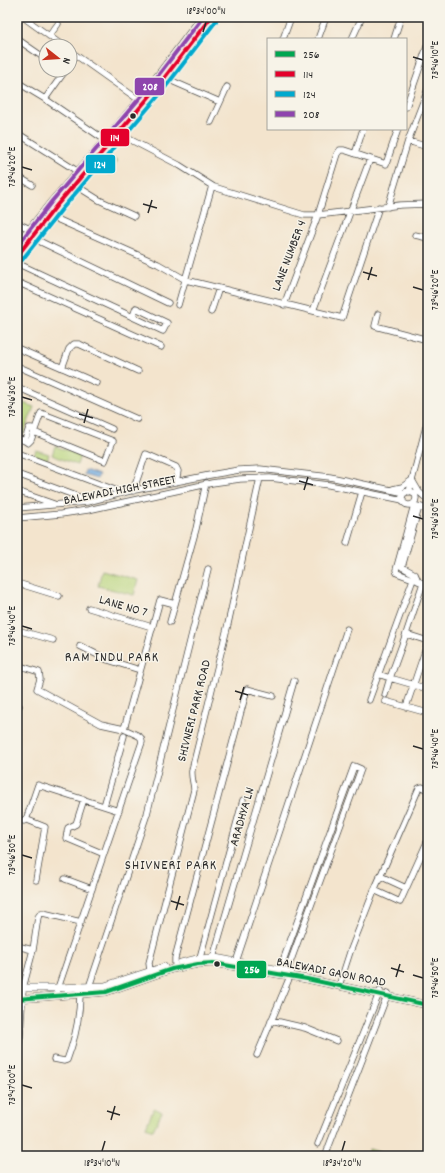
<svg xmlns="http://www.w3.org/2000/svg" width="445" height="1173" font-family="Dekko,sans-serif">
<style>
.green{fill:#b7d47a;stroke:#718052}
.water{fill:#71aae0;stroke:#4e6a86}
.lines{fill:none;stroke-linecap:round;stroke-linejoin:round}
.minor-casing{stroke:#494743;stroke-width:7}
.major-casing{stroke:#494743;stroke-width:8}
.minor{stroke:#fff;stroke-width:5.5}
.major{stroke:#fff;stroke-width:7}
.bus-1-casing{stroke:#f7f3e8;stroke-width:7}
.bus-2-casing{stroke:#f7f3e8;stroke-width:7}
.bus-3-casing{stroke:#f7f3e8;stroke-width:7}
.bus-4-casing{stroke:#f7f3e8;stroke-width:7}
.bus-1{stroke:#00a651;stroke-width:4}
.bus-2{stroke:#e4002b;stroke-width:4}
.bus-3{stroke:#00a9ce;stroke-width:4}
.bus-4{stroke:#8e44ad;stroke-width:4}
.ticks{fill:none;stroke:#2b2b2b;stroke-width:1.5}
.bus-dot{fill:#2b2b2b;stroke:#f7f3e8;stroke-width:1.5}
.labels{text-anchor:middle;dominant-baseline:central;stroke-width:3;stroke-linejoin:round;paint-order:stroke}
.street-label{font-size:13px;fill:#2b2b2b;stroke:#f7f3e8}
.neighbourhood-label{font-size:14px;letter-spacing:1px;fill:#2b2b2b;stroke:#f7f3e8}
.line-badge{stroke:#f7f3e8;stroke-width:1.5}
.badge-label{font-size:11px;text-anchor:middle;font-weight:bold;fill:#fff}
.neatline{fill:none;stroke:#2b2b2b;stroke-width:1.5}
.ticks-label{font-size:10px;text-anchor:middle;fill:#2b2b2b}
</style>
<rect width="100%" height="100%" fill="#f7f3e8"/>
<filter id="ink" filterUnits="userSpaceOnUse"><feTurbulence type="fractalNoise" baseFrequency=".025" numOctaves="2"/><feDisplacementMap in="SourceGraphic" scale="8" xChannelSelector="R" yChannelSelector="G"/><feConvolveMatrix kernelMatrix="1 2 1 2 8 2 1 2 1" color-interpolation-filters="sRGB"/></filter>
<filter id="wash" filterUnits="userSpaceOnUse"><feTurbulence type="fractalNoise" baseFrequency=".012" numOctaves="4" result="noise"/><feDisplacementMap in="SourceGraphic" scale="16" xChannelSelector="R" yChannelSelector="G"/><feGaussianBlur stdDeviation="0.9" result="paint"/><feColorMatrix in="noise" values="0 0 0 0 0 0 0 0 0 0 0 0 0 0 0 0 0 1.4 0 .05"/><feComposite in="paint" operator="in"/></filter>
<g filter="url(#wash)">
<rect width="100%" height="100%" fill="#f3e4cd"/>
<path class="green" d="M107 156 117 161 110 175 100 169Z
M17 401 34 407 23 435 17 432Z
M55 446 80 455 77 465 52 455Z
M36 450 49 454 47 460 34 455Z
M102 570 138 580 134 595 98 586Z
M154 1108 162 1112 153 1130 146 1127Z
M369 1149 382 1153 380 1156H366Z"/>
<path class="water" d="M85 470 99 475 97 479 84 475Z"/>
</g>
<g filter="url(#ink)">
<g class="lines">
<defs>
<path id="minor" d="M23 17 63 46
M49 36 58 24
M17 39 46 59
M283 39 291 17
M318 39 326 17
M352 39 362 17
M394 39 401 17
M70 51 139 100
M63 70 65 71 45 99 105 140
M165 78 220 102
M17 82 45 99
M406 107 428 44
M211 122 227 87
M117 130 131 140 179 165 214 187 304 215H318L400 205 428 204
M17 133 77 171
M408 141 428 147
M355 154 363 129
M17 176 32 185
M75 185 99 200 134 216
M388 207 408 141 428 89
M50 214 59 220 158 264 186 280 342 318 379 207
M17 223 30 229
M415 235 428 238
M32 236 41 242 168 303
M17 261 23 266 163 331 167 323 136 308 133 316
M17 282 161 347
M178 305 212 186
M284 305 318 215 337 154 340 150H344L386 164 398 129
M313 311 370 159
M211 312 219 288
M378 314 375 326 428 340
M17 348 97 383
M17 366 137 419
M62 368 69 349 74 344H79L138 371
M17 387 112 429
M41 413 113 441 105 461 34 432Z
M29 428H32L34 432 31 440 28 443 25 441V440Z
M17 438 25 441
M17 453 123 493
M17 474 90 501
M412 480 419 492 428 500
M393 489 402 487 412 480
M17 491 54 504
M133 491 146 454 176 467 178 471 176 482
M402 498a7 7 0 1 1 14 0a7 7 0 1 1-14 0Z
M409 492 428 419
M414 505 396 570 397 573 416 580
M417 506 428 509
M419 507 402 567 415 574 418 581 428 585
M17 508 87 502 130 491 210 475 239 470 260 469 330 477 405 493
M17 518 61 514 88 510 212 483 240 479 270 478 329 485 403 500
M347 543 362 492
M17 583 59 596
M423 583 406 634 428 641
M89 608 152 627
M170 622 196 529 206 483
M17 630 53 640
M406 634 390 678 428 689
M80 646 108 660 140 670
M17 665 39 672 40 679 37 689 101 724 124 729 139 736 141 738 142 742 57 991
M378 674 390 678 385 695
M369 700 415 574
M385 701 428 713
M17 705 19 706
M406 707 428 642
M124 729 160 600 175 604
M84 799 76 824 68 828 66 838 104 854
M104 806 124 736
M25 819 45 827 36 880
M17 820 24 821 27 817 38 785 119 811
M380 876 406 888
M65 879 92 889
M374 890 400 902 428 840
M17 946 33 950
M213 958 294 681
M199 961 243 800
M236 962 347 629
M175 964V958L247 689 273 696
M280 969 354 766 361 769 287 971
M150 971 149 963 194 790C194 783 191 778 192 770L228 624 260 478
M339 986 350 952 373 893 419 788 422 787 428 790
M89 987 147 814 208 569
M271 1020 305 1028 337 1041
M17 1054 20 1037 23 988 33 950 38 917 41 913H43L81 922
M257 1055 291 974
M54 1059 64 1061 67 1060C75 1039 80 1017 80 994
M318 1144 380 991
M327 1151 388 993"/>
<path id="major" d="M17 245 52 201 115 128 150 86 202 17
M17 256 57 205 155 90 211 17
M181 963 197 959 215 958 291 972
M17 989 23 988H57L105 986 164 967
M17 999 106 992 172 969 198 964 213 963 307 979 428 1005"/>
</defs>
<use href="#minor" class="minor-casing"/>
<use href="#major" class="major-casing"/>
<use href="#minor" class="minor"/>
<use href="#major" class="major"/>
<defs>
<path id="bus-1" d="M17 999 106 992 172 969 198 964 213 963 307 979 428 1005"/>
<path id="bus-2" d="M17 256 57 205 155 90 211 17"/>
<path id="bus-3" d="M22 260 62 209 160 94 216 21"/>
<path id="bus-4" d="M17 246 52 201 150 86 203 17"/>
</defs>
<use href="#bus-1" class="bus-1-casing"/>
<use href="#bus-2" class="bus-2-casing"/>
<use href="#bus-3" class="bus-3-casing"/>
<use href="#bus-4" class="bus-4-casing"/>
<use href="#bus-1" class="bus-1"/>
<use href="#bus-2" class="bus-2"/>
<use href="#bus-3" class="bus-3"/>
<use href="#bus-4" class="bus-4"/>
</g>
</g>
<path class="ticks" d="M203 32 206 22M413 57 423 60M22 167 32 170M143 204 157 208M148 213 152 200M363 272 377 276M368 280 372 267M413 287 423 290M22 397 32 400M79 414 93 418M84 423 88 409M299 481 313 485M304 490 308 477M413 516 423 519M22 626 32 629M235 691 248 695M240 700 244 687M413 746 423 749M22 855 32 858M171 901 184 905M176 910 180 896M391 968 404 972M413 975 423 978M396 977 400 964M22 1085 32 1088M107 1111 120 1115M111 1120 115 1106M102 1151 105 1141M342 1151 345 1141"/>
<g class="bus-dot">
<circle cx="133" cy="116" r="3.5"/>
<circle cx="217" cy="964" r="3.5"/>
</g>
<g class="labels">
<g class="street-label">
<text transform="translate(290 256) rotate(-69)">LANE NUMBER 4</text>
<text transform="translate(120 491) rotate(-11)">BALEWADI HIGH STREET</text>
<text transform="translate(123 607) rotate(16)">LANE NO 7</text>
<text transform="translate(195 711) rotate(-76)">SHIVNERI PARK ROAD</text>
<text transform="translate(243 817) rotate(-74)">ARADHYA LN</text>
<text transform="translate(331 973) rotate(11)">BALEWADI GAON ROAD</text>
</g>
<g class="neighbourhood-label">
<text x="112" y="658">RAM INDU PARK</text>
<text x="171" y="866">SHIVNERI PARK</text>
</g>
</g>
<g class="line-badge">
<rect x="134" y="77" width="31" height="19" rx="4" fill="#8e44ad"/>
<rect x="100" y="128" width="30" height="19" rx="4" fill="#e4002b"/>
<rect x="85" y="154" width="31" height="20" rx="4" fill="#00a9ce"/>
<rect x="236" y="960" width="31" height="19" rx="4" fill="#00a651"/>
</g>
<g class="badge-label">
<text x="150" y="90">208</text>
<text x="115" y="141">114</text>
<text x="100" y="168">124</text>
<text x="252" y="973">256</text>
</g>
<rect width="445" height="1173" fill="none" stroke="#f7f3e8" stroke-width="44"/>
<rect x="267" y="38" width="140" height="92" fill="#f7f3e8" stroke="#a5a39c"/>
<rect x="275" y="51" width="20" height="6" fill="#00a651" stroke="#a5a39c"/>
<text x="303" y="58" font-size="12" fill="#2b2b2b">256</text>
<rect x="275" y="71" width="20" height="6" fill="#e4002b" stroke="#a5a39c"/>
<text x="303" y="78" font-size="12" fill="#2b2b2b">114</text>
<rect x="275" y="91" width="20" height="6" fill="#00a9ce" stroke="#a5a39c"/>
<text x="303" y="98" font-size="12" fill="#2b2b2b">124</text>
<rect x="275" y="111" width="20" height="6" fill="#8e44ad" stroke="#a5a39c"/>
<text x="303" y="118" font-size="12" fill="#2b2b2b">208</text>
<g transform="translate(58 58) rotate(107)"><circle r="19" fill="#f7f3e8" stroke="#a5a39c"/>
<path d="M0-3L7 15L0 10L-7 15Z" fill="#c8321e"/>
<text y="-6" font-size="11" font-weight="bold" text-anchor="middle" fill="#2b2b2b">N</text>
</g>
<rect x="22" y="22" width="401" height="1129" class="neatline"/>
<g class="ticks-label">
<text x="206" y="14">18°34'00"N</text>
<text transform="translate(434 60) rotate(-90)" y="4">73°46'10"E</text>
<text transform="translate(11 167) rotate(-90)" y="4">73°46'20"E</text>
<text transform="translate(434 290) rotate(-90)" y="4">73°46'20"E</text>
<text transform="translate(11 397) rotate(-90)" y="4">73°46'30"E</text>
<text transform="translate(434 519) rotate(-90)" y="4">73°46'30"E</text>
<text transform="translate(11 626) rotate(-90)" y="4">73°46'40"E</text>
<text transform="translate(434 749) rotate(-90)" y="4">73°46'40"E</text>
<text transform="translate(11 855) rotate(-90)" y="4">73°46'50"E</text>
<text transform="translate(434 978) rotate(-90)" y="4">73°46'50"E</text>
<text transform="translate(11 1085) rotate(-90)" y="4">73°47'00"E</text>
<text x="102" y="1166">18°34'10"N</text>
<text x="342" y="1166">18°34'20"N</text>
</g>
</svg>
